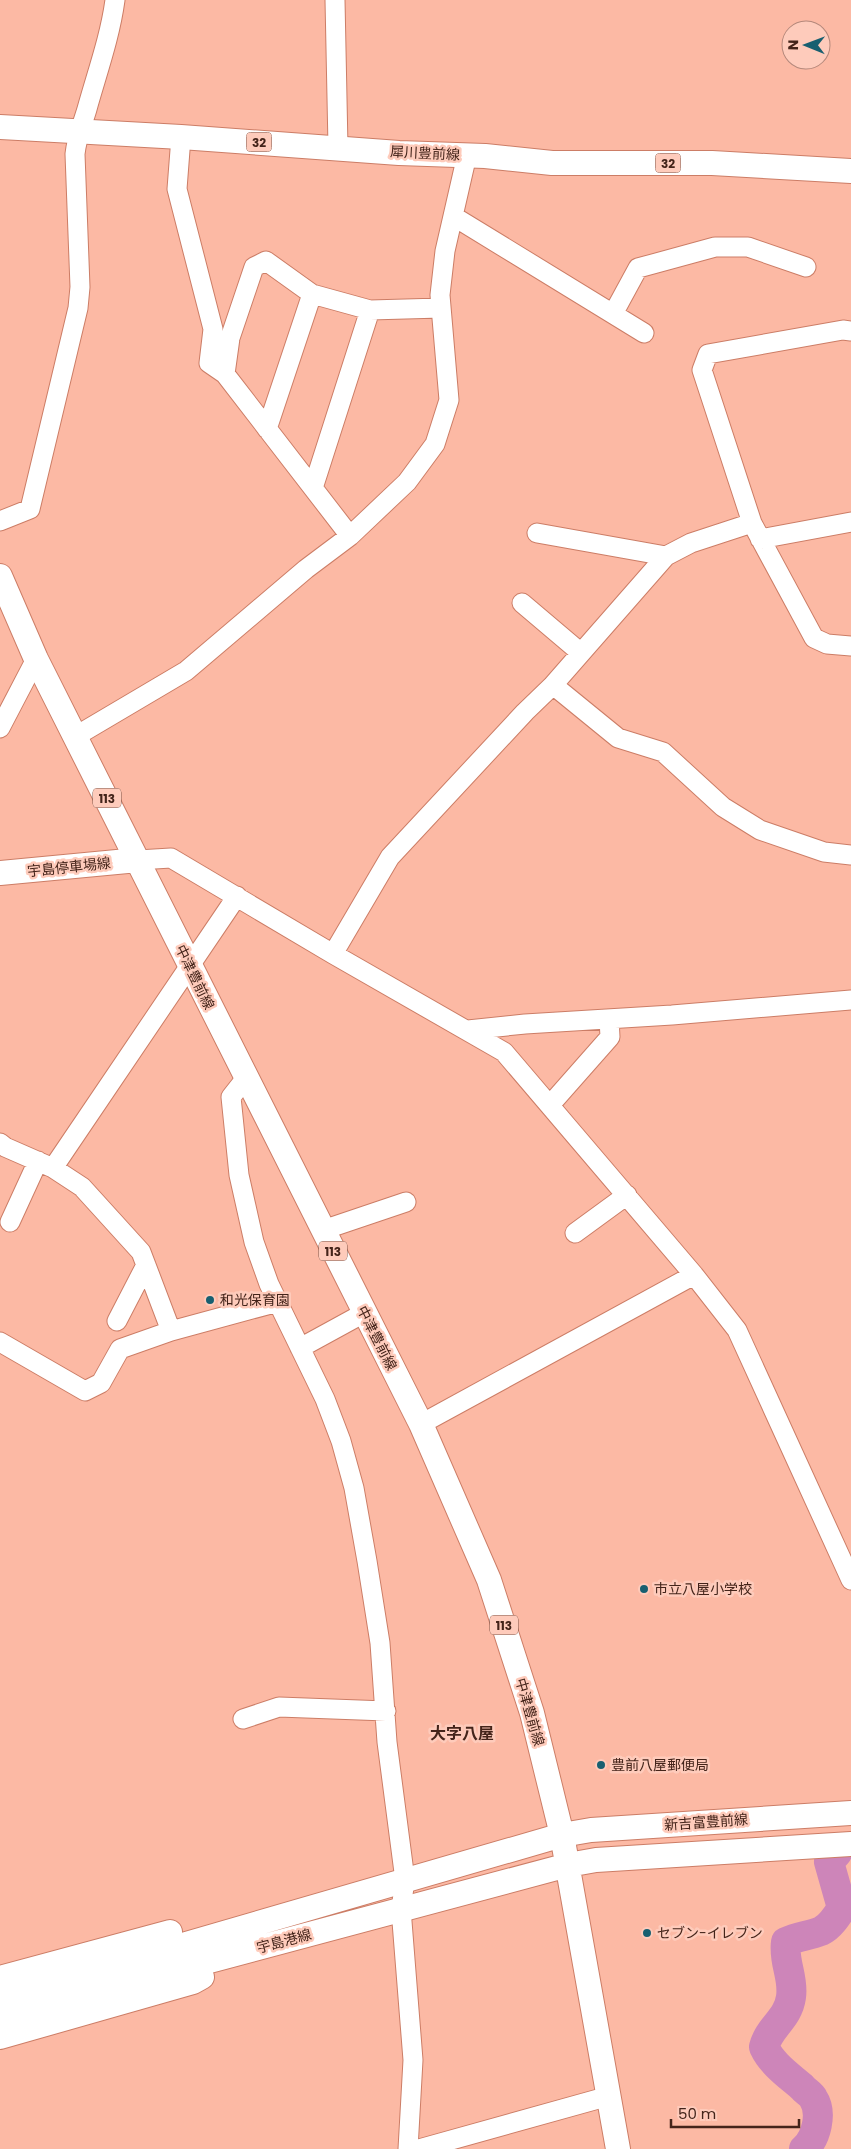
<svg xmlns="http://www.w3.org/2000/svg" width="851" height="2149" font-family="Poppins,'Noto Sans JP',sans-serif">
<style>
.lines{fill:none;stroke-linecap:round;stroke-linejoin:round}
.river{stroke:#cd85b9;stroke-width:30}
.minor-casing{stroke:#cc7d66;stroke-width:21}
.major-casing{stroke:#cc7d66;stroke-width:26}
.minor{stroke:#fff;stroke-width:19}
.major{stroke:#fff;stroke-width:24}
.poi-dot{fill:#185f70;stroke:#fecbbb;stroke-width:2}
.labels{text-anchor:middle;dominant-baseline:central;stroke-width:5;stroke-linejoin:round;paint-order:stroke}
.shield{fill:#fecbbb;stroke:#7c564a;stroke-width:1}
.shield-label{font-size:12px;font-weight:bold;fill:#44241a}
.street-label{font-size:14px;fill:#44241a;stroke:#fecbbb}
.poi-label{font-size:14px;fill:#44241a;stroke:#fecbbb;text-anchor:start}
.quarter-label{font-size:16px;font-weight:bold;fill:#44241a;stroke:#fecbbb}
</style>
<rect width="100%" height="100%" fill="#fcb9a4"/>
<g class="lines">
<path class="river" d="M804 2149C816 2139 823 2113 813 2098 811 2094 805 2091 802 2087 788 2075 772 2064 764 2047 769 2027 788 2019 791 1997 794 1977 783 1962 786 1942 798 1936 809 1936 821 1931 830 1927 837 1916 842 1908L829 1862 837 1853"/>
<defs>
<path id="minor" d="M335 0 338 147
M181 137 177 189 213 329 209 363 225 374 350 536
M453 216 644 333
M613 314 638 268 715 247H748L806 267
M851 331 843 330 708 354 702 370 752 523 814 638 827 644 851 646
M225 374 230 338 254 267 266 261 312 294
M267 429 312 294 370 310
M313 488 370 310 441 308
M0 521 30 509 78 308 80 287 75 154C77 136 82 126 87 109 97 73 110 37 115 0
M537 533 666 556
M760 539 851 522
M522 603 581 653
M553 685 618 738 663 752 723 807 760 830 824 852 851 855
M0 728 36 659
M76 736 186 671 306 569 350 536 407 482 435 444 449 400 440 295 445 251 467 155
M138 860 171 858 333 954 504 1052 694 1275 737 1330 851 1580
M333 954 390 857 525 712 553 685 666 556 691 543 752 523
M468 1030 525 1024 672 1015 851 1000
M246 1078 231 1097 239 1175 254 1242 269 1284 325 1399 341 1441 354 1488 367 1561 380 1643 387 1742 405 1880 401 1909 413 2060 408 2149
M550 1105 610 1037 609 1019
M0 1143 5 1147 53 1168 82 1187 141 1252 171 1331
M53 1168 237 896
M10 1222 38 1161
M323 1230 406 1202
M575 1233 627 1195
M117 1321 146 1265
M0 1342 85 1391 101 1383 120 1349 171 1331 278 1302
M300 1348 364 1313
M421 1424 694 1275
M243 1719 279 1707 386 1711
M419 2149 609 2096"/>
<path id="major" d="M0 127 181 137 399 153 485 156 552 163H712L851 171
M0 576 36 659 421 1424 489 1580 532 1713 562 1835 618 2149
M0 873 138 860
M0 1978 170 1932
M0 1998 562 1835 591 1830 851 1813
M0 2017 568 1865 596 1860 851 1844
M0 2037 193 1982 202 1977"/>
</defs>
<use href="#minor" class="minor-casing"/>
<use href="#major" class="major-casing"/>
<use href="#minor" class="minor"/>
<use href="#major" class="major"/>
</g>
<g class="poi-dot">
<circle cx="210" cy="1300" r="5"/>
<circle cx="644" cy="1589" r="5"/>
<circle cx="601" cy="1765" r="5"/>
<circle cx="647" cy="1933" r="5"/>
</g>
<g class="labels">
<g class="shield">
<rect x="246.5" y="132.5" width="25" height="19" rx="4"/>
<rect x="655.5" y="153.5" width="25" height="19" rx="4"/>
<rect x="93" y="788.5" width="28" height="19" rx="4"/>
<rect x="319" y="1241.5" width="28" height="19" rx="4"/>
<rect x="490" y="1615.5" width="28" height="19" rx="4"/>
</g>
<g class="shield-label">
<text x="259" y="142">32</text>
<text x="668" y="163">32</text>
<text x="107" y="798">113</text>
<text x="333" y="1251">113</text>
<text x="504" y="1625">113</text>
</g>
<g class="street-label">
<text transform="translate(425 153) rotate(3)">犀川豊前線</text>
<text transform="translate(69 867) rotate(-6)">宇島停車場線</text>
<text transform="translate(195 977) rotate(64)">中津豊前線</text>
<text transform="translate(377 1338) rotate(63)">中津豊前線</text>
<text transform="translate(530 1712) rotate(74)">中津豊前線</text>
<text transform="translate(706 1822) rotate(-4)">新吉富豊前線</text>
<text transform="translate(284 1941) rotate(-15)">宇島港線</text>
</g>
<g class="poi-label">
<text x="220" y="1300">和光保育園</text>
<text x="654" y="1589">市立八屋小学校</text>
<text x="611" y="1765">豊前八屋郵便局</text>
<text x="657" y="1933">セブン-イレブン</text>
</g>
<g class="quarter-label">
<text x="462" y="1733">大字八屋</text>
</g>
</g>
<g transform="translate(806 45) rotate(271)"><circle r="24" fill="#fecbbb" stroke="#b4887b"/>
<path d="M0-4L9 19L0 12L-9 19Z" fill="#185f70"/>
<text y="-8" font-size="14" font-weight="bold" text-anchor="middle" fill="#44241a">N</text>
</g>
<path d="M671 2119v8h128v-8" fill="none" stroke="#44241a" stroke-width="2.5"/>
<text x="678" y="2119" font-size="15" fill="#44241a" stroke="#fecbbb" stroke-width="4" paint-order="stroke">50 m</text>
</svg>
